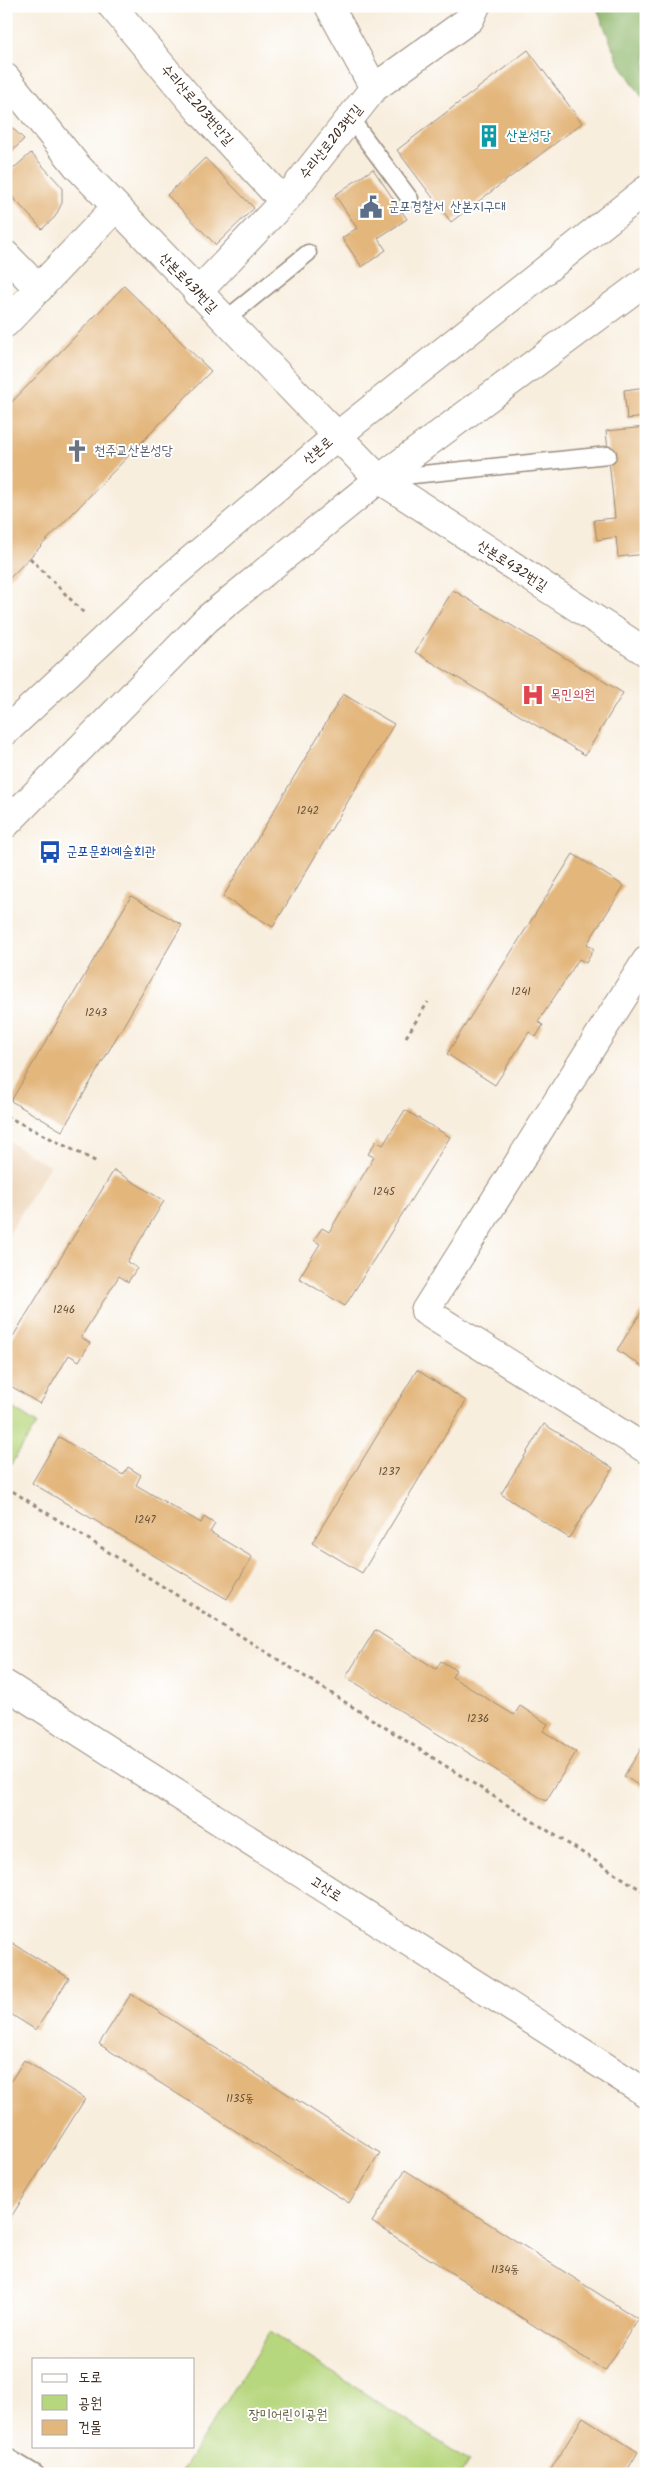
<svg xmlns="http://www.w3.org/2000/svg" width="652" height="2480" font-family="Kalam,'Poor Story',sans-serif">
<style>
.built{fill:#eed7bb}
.green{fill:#b7d77e;stroke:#79804e}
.forest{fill:#91b86d;stroke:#667146}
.building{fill:#e3b67b}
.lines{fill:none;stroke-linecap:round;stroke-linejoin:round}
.lane-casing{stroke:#9a8c7e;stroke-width:19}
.street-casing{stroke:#9a8c7e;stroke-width:30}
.secondary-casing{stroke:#9a8c7e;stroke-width:30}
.path{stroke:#9a8c7e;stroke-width:3;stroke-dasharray:4 4;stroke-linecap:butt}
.lane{stroke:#fff;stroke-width:16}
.street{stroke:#fff;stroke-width:28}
.secondary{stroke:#fff;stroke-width:28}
.labels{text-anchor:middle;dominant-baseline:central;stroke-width:4;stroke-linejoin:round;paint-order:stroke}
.number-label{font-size:11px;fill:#654d35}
.street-label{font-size:14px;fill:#3b2a1e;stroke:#fff}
.culture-label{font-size:14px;fill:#0d838f;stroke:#fff;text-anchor:start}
.service-label{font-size:14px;fill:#4e5e75;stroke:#fff;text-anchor:start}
.worship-label{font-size:14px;fill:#5b616d;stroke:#fff;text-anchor:start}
.health-label{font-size:14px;fill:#be3a42;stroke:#fff;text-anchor:start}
.transit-label{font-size:14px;fill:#164399;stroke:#fff;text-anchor:start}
.park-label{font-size:14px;fill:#605e3b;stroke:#fff}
</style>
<rect width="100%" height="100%" fill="#fff"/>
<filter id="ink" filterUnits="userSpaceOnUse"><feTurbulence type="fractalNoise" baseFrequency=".02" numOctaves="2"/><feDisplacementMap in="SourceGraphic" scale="10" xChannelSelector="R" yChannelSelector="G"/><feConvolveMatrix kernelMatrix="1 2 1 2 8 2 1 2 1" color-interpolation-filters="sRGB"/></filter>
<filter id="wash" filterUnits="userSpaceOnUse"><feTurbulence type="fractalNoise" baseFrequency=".0096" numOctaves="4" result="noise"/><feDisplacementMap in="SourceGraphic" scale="20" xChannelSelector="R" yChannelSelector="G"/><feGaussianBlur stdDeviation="1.12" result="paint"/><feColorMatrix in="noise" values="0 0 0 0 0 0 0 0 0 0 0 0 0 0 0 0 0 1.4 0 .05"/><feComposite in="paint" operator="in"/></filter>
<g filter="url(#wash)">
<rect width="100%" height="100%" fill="#f8eede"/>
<path class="built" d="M6 1140 49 1166 6 1239Z"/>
<path class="green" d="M6 1404 37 1424 6 1472Z
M270 2332 469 2461 461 2474H180Z"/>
<path class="forest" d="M596 6H646V99L644 100 618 61Z"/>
<g id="blocks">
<path class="building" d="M528 50 582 123 451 222 397 150Z
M6 122 24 139 6 158Z
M31 153 62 187V203L55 217 42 229 6 190V175Z
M205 158 254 208 216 245 167 195Z
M373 169 407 219 378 238 386 250 362 267 342 238 357 228 335 195Z
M124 286 211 371 6 582V408Z
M646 387V417L627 419 624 390Z
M646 427V554L618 557 616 537 597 540 594 520 615 518 606 431Z
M453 590 623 693 585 755 415 652Z
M343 694 394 724 273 927 223 897Z
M573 854 624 886 587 944 594 949 586 963 579 959 538 1022 543 1025 536 1037 529 1032 495 1085 447 1054Z
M131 896 182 925 62 1131 11 1101Z
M405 1110 450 1137 345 1306 299 1278 320 1244 314 1240 322 1228 329 1232 374 1157 368 1154 376 1141 383 1145Z
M114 1170 164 1201 127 1262 137 1268 128 1282 119 1276 81 1337 90 1343 79 1361 69 1355 40 1404 6 1383V1348Z
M646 1305V1369L617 1350Z
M417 1370 466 1401 362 1573 312 1543Z
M544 1424 613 1468 569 1538 501 1494Z
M59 1437 123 1475 128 1467 141 1475 136 1485 201 1523 204 1517 215 1524 210 1532 252 1557 227 1599 32 1483Z
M375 1630 436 1669 441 1661 456 1670 452 1677 514 1715 520 1706 548 1724 543 1731 576 1752 546 1801 346 1677Z
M646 1741V1790L624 1776Z
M6 1939 69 1978 36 2030 6 2011Z
M131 1994 380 2153 349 2203 99 2044Z
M24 2060 85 2099 6 2225V2089Z
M405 2170 638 2319 605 2371 372 2222Z
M583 2417 638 2452 625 2474H548Z"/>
</g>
</g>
<g filter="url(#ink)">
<use href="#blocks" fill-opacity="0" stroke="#9a8c7e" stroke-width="1"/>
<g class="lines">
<defs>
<path id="lane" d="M350 118 410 199
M224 321 308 253
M384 478 608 455
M6 2456 36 2474"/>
<path id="street" d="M112 6 199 110 272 189 287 198
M329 6 374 88
M6 78 77 166 379 479 646 652
M6 255 39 289
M197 293 287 198 374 88 470 19 476 6
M6 323 116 207
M646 961 425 1311 646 1449"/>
<path id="secondary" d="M6 731 165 582 337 436 646 190
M6 824 207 619 379 479 646 281
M6 1685 646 2093"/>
</defs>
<use href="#lane" class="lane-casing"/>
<use href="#street" class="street-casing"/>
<use href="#secondary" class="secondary-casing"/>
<path class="path" d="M30 558 84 613
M406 1037 428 1002
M6 1116 97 1162
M6 1487 646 1893
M469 2474 472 2469"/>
<use href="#lane" class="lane"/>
<use href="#street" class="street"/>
<use href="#secondary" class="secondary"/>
</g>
</g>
<defs>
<symbol id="building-bare" viewBox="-9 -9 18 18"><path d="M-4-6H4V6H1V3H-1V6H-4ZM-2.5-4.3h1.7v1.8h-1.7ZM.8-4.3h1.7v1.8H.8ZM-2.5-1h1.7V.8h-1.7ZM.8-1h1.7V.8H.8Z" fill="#0f9aa8" stroke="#fff" stroke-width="2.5" paint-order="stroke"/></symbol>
<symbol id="civic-bare" viewBox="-9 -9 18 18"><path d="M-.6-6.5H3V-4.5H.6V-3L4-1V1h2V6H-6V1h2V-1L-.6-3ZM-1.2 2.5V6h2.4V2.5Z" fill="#5c6f8a" stroke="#fff" stroke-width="2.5" paint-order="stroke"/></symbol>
<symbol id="church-bare" viewBox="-9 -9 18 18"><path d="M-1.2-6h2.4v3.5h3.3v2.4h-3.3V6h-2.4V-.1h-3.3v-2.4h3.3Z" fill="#6b7280" stroke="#fff" stroke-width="2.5" paint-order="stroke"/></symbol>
<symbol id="hospital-bare" viewBox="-9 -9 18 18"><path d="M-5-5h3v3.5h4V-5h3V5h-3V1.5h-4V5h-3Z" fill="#e0444e" stroke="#fff" stroke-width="2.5" paint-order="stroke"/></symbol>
<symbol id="bus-bare" viewBox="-9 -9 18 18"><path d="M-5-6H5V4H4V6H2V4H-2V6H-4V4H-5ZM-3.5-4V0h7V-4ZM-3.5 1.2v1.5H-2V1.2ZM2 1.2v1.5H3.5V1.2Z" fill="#1a4fb4" stroke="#fff" stroke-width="2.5" paint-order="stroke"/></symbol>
</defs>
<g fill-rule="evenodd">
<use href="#building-bare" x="473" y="120" width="32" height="32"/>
<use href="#civic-bare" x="355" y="191" width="32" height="32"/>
<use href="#church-bare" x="61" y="435" width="32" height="32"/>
<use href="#hospital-bare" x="517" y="679" width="32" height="32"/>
<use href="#bus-bare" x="34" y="836" width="32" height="32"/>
</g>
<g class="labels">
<g class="number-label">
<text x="308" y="811">1242</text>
<text x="521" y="992">1241</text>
<text x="96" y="1013">1243</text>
<text x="384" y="1192">1245</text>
<text x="64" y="1310">1246</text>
<text x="389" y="1472">1237</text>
<text x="145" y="1520">1247</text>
<text x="478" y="1719">1236</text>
<text x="240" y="2099">1135동</text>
<text x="505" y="2270">1134동</text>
</g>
<g class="street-label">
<text transform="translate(197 105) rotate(49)">수리산로203번안길</text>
<text transform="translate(331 142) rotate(-51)">수리산로203번길</text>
<text transform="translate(188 283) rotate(46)">산본로431번길</text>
<text transform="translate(318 451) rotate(-41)">산본로</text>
<text transform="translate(512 566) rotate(33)">산본로432번길</text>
<text transform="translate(326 1889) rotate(33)">고산로</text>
</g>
<g class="culture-label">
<text x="506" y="136">산본성당</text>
</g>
<g class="service-label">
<text x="388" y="207">군포경찰서 산본지구대</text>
</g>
<g class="worship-label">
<text x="94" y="451">천주교산본성당</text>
</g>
<g class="health-label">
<text x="550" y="695">목민의원</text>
</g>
<g class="transit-label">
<text x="66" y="852">군포문화예술회관</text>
</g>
<g class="park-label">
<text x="288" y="2415">장미어린이공원</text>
</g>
</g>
<rect width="652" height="2480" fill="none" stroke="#fff" stroke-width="25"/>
<rect x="32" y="2358" width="162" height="90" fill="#ffffff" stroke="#b1aaa5"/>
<rect x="42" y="2374" width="25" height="8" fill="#ffffff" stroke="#b1aaa5"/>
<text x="78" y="2382" font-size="15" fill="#3b2a1e">도로</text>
<rect x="42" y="2395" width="25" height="15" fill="#b7d77e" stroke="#b1aaa5"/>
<text x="78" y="2408" font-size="15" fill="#3b2a1e">공원</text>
<rect x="42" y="2420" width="25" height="15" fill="#e3b67b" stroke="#b1aaa5"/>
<text x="78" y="2432" font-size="15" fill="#3b2a1e">건물</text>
</svg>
